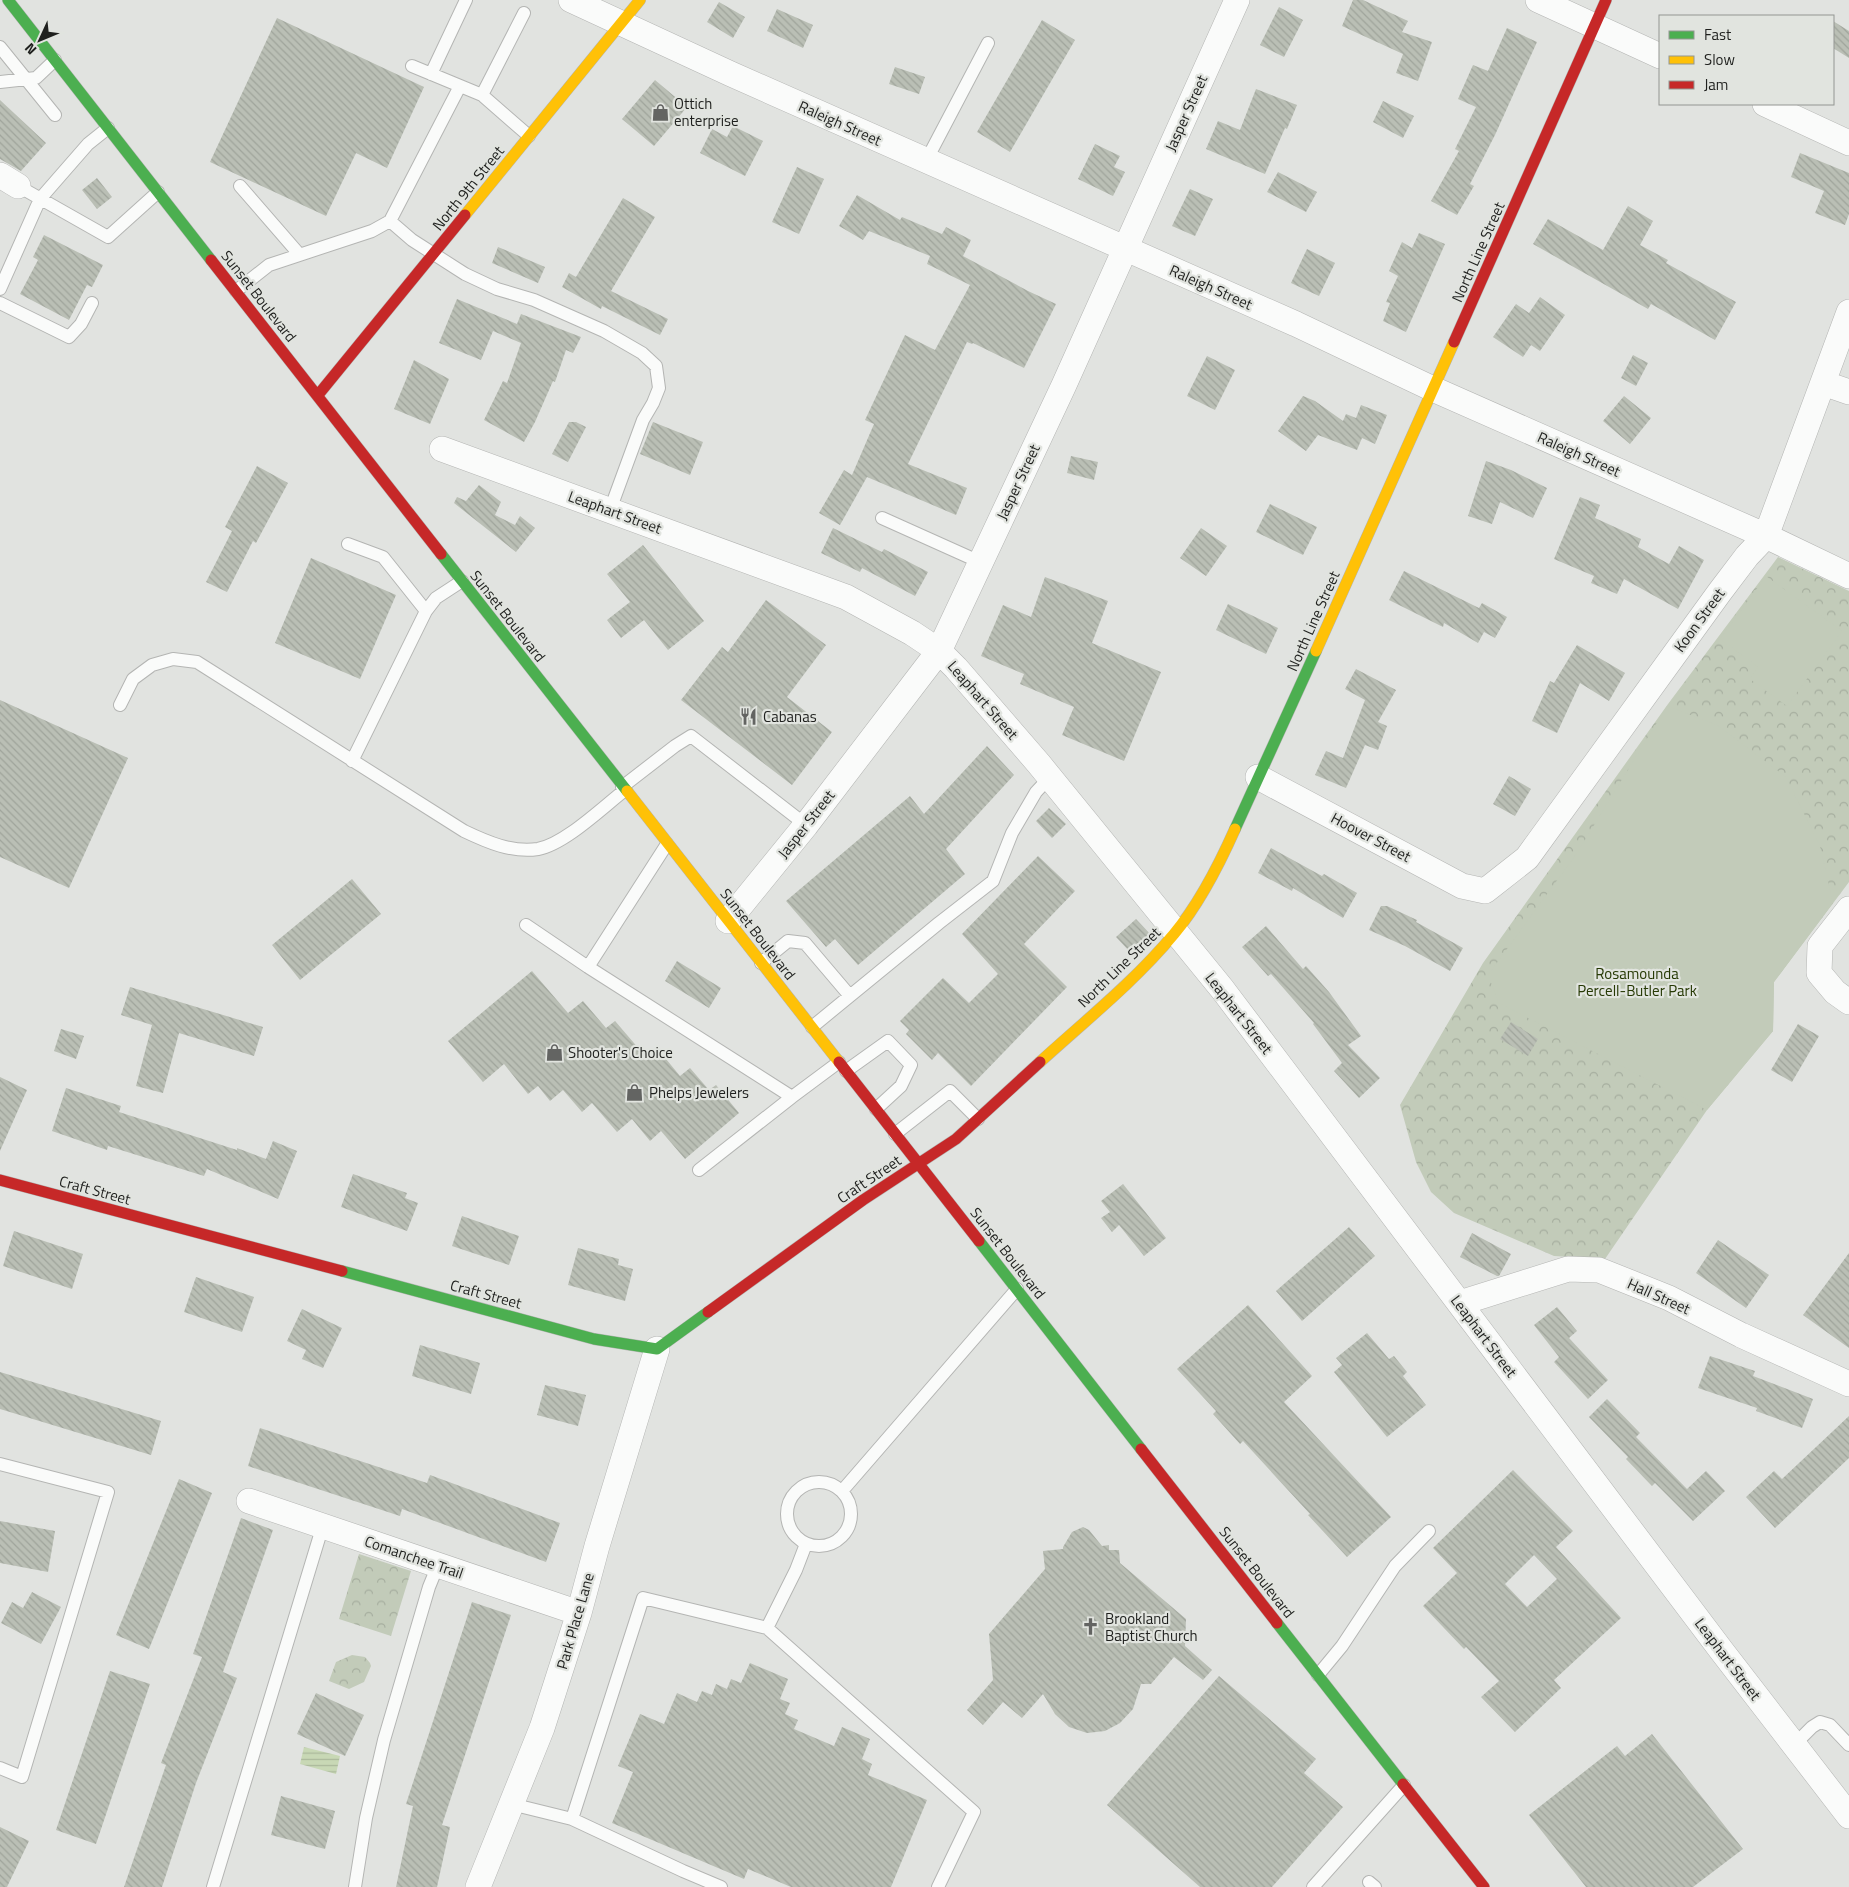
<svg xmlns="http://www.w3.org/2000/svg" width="1849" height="1887" font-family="'Titillium Web',sans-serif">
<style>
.park{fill:url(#park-crowns)}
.pitch{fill:#c2cbb9}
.water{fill:url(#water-rules)}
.building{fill:url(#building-back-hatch);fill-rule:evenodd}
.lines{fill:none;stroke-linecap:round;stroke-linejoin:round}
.lane-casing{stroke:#b4b5b3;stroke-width:14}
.street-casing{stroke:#b4b5b3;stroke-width:26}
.fast-casing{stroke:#b4b5b3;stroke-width:12}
.slow-casing{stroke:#b4b5b3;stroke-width:12}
.jam-casing{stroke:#b4b5b3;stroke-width:12}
.lane{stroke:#fafbfa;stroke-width:12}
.street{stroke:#fafbfa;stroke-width:25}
.fast{stroke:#4caf50;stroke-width:11}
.slow{stroke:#ffc107;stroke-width:11}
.jam{stroke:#c62828;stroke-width:11}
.labels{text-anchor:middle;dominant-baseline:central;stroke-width:4.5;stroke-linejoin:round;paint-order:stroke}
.poi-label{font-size:15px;fill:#1f201e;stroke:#e1e4df;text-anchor:start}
.street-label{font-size:15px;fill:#1f201e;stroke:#e1e4df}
.park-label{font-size:15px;fill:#263904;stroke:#e1e4df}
</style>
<defs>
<pattern id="park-crowns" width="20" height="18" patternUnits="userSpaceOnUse" patternTransform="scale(1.25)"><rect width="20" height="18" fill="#c2cbb9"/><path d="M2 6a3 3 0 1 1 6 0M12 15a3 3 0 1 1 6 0" fill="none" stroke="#a6ae9f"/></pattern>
<pattern id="water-rules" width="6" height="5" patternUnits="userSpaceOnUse" patternTransform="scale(1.25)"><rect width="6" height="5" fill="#c8d8b5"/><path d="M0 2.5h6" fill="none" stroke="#abb99b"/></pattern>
<pattern id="building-back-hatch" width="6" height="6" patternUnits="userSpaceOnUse" patternTransform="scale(1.25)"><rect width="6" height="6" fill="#babfb5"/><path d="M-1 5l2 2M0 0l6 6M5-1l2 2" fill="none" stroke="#9fa49b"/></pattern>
</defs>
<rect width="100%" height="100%" fill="#e1e3e0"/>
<path class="park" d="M1778 557 1849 591V882L1774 982 1773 1031 1707 1110 1605 1259 1554 1256 1454 1213 1431 1192 1416 1162 1400 1105 1483 963 1668 704Z
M359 1554 411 1571 391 1636 339 1619Z
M352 1655 365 1657 370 1663 371 1666 364 1682 349 1689 329 1681 336 1662Z"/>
<path class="pitch" d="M1766 576 1842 631 1787 706 1750 679 1758 667 1720 639Z
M1667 706 1717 725 1786 777 1820 846 1833 903 1774 982 1773 1031 1707 1110 1499 1003 1488 975 1577 853Z"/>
<path class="water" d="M304 1747 340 1756 336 1774 300 1764Z"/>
<path class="building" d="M1353 0H1363L1408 21 1402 32 1432 42 1418 81 1396 73 1403 54 1342 26Z
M719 2 745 17 733 38 707 22Z
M1279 7 1303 20 1284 57 1260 45Z
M777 9 813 25 803 48 767 31Z
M277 18 424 87 387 168 356 153 326 216 210 162Z
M1042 20 1075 40 1010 152 977 132Z
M1833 21 1849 31V58L1833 48Z
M1507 28 1537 42 1495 135 1470 184 1474 186 1457 215 1431 201 1459 151 1455 149 1476 107 1458 99 1473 65 1488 71Z
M895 67 925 77 919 94 889 84Z
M655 80 687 107 654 146 622 119Z
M1256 89 1297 105 1287 129 1285 128 1265 174 1206 149 1218 121 1240 130Z
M0 100 46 143 21 171 0 159Z
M1383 101 1414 116 1403 138 1373 122Z
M733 126 763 141 745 176 700 153 712 129 727 137Z
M1095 144 1120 156 1114 167 1125 172 1113 196 1078 179Z
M1800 153 1849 173V214L1845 225 1815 213 1824 191 1791 177Z
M797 167 824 179 799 234 772 222Z
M1278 172 1317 192 1306 212 1267 192Z
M97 178 112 197 97 209 82 190Z
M1190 189 1213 199 1195 236 1172 226Z
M857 195 900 220 902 217 942 234 946 227 971 240 963 256 1028 291 1056 304 1024 368 973 343 972 344 967 342 908 464 967 488 956 515 867 477 840 525 819 513 844 470 852 475 874 424 865 420 905 335 935 350 970 285 927 264 930 256 869 231 863 240 839 226Z
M623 198 655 217 611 291 668 319 660 335 602 306 601 309 562 287 569 273 576 277Z
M1628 206 1653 221 1640 245 1668 260 1666 263 1736 302 1715 340 1651 304 1648 309 1533 244 1548 219 1603 250Z
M1419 233 1445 244 1406 332 1383 321 1390 303 1386 302 1398 276 1389 271 1402 242 1412 248Z
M44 235 103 265 92 287 87 285 69 320 20 294 38 260 33 257Z
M498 247 545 267 538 283 492 263Z
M1307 249 1335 263 1319 296 1291 283Z
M1540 297 1565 315 1540 351 1531 345 1523 357 1493 337 1516 304 1529 313Z
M457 299 517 324 521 314 581 337 573 353 566 350 555 382 553 381 535 422 524 442 484 420 503 381 507 383 521 343 493 331 481 360 439 343Z
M1633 355 1648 363 1636 386 1621 378Z
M1207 356 1235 370 1215 410 1187 396Z
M414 360 449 379 430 424 394 409Z
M1303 396 1315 401 1343 421 1346 414 1356 418 1361 405 1387 415 1375 444 1362 438 1357 450 1318 435 1306 451 1278 431Z
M1624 396 1651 418 1630 444 1603 421Z
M569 422H576L586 427 568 462 552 454Z
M653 422 703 442 690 475 640 454Z
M1071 456 1098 462 1094 480 1067 473Z
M1486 461 1511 470 1547 488 1533 518 1500 502 1492 524 1468 516Z
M257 466 288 483 256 543 253 541 227 592 206 582 232 531 225 527Z
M479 485 501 502 495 515 515 525 520 516 535 528 516 552 454 503 457 497 466 501Z
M1580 497 1600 505 1595 518 1641 539 1638 547 1669 564 1679 546 1704 560 1678 609 1624 579 1617 594 1591 583 1594 576 1554 559Z
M1270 504 1317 527 1303 555 1256 532Z
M833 528 882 552 884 549 928 572 915 596 862 568 860 572 821 553Z
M1201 528 1227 546 1206 576 1180 558Z
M643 545 704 621 668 650 644 620 621 638 607 620 630 602 607 574Z
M311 558 396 595 360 679 275 643Z
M1404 571 1479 608 1482 603 1507 617 1495 638 1484 632 1478 643 1444 623 1443 627 1389 600Z
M1045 577 1108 601 1092 643 1161 672 1124 761 1062 735 1074 707 1020 684 1024 674 981 656 1003 605 1031 617Z
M766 600 826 645 787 697 832 732 792 785 681 700 722 647 728 652Z
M1228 604 1278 628 1266 654 1216 630Z
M1577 645 1625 673 1609 701 1580 683 1557 733 1532 721 1550 681 1554 683Z
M1356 669 1396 690 1378 722 1387 726 1378 750 1365 745 1346 788 1315 775 1326 751 1343 758 1365 700 1345 689Z
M0 700 128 758 69 888 0 857Z
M987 746 1014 775 946 849 965 874 858 965 835 939 826 947 786 901 910 796 924 814Z
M1509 776 1531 789 1515 816 1493 804Z
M1049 808 1066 824 1052 838 1036 821Z
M1271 848 1322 876 1324 874 1357 893 1343 918 1293 888 1292 891 1258 873Z
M1038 856 1075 891 1024 944 1067 987 971 1086 938 1053 932 1060 906 1034 909 1030 900 1021 943 978 969 1003 998 974 962 934Z
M352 879 381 914 300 980 272 945Z
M1381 906H1387L1417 920 1416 922 1463 948 1450 971 1405 946 1369 930Z
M1136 919 1151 935 1131 953 1116 937Z
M1266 926 1303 969 1306 966 1329 992 1361 1036 1348 1045 1380 1078 1359 1098 1334 1071 1342 1063 1313 1024 1314 1023 1271 974 1268 976 1242 947Z
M677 961 721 988 709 1008 665 981Z
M532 971 568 1013 583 1001 606 1028 615 1021 646 1057 657 1048 680 1076 690 1068 709 1090 716 1085 739 1113 685 1159 661 1131 650 1141 632 1119 617 1132 592 1103 582 1112 563 1090 550 1101 538 1086 528 1094 504 1064 483 1082 448 1041Z
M130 987 263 1027 254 1056 179 1033 163 1093 136 1086 152 1025 121 1015Z
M1511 1022 1538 1039 1528 1056 1500 1039Z
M1798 1024 1819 1036 1792 1082 1771 1070Z
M61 1029 84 1036 76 1059 54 1051Z
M0 1077 27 1090 0 1151Z
M66 1088 121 1106 119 1112 237 1150V1148L266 1159 273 1141 297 1151 278 1199 207 1169 204 1176 108 1146 107 1150 52 1131Z
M353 1174 407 1193 405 1198 418 1203 407 1231 341 1207Z
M1123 1184 1166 1238 1144 1256 1119 1225 1112 1232 1101 1218 1110 1212 1101 1201Z
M462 1216 519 1236 509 1265 452 1246Z
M1349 1227 1375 1256 1302 1321 1276 1291Z
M14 1231 83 1254 72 1289 3 1266Z
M1472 1233 1511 1254 1499 1276H1497L1460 1257Z
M1718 1240 1769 1275 1746 1308 1696 1273Z
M578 1248 619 1259 618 1265 633 1269 625 1301 568 1285Z
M1849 1253V1348L1803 1315Z
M196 1277 254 1297 242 1332 184 1312Z
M1248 1305 1312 1376 1284 1402 1391 1517 1347 1557 1308 1515 1310 1514 1243 1441 1240 1444 1213 1414 1216 1411 1177 1369Z
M1557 1307 1577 1331 1569 1338 1608 1380 1588 1399 1554 1362 1559 1357 1534 1325Z
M302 1309 342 1328 323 1368 302 1359 306 1350 287 1341Z
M1367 1333 1389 1359 1394 1356 1407 1372 1403 1376 1426 1405 1387 1437 1334 1372 1342 1365 1336 1358Z
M420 1345 480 1363 471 1394 412 1376Z
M1710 1356 1755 1371 1753 1376 1813 1399 1802 1428 1756 1411 1757 1408 1698 1388Z
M0 1372 161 1421 151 1455 0 1409Z
M545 1385 586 1395 578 1426 537 1415Z
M1607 1399 1640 1433 1636 1437 1687 1489 1706 1471 1725 1491 1693 1521 1655 1483 1652 1486 1626 1459 1628 1457 1589 1417Z
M1849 1416V1458L1775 1528 1746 1497 1774 1471 1782 1479Z
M260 1428 427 1483 430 1475 560 1523 546 1562 402 1509 400 1516 248 1466Z
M1513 1470 1573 1531 1556 1547 1621 1618 1554 1680 1561 1688 1515 1732 1481 1697 1499 1681 1466 1647 1464 1649 1423 1606 1457 1573 1433 1548ZM1534 1555 1557 1579 1527 1607 1505 1584Z
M179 1479 212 1493 149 1649 116 1635Z
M241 1518 273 1530 223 1672 237 1678 196 1783 162 1887H124L166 1765 161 1763 202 1657 193 1654Z
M0 1521 55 1531 48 1572 0 1563Z
M1083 1527 1089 1530 1102 1546 1109 1545V1550H1119L1120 1563 1186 1619 1185 1646 1212 1670 1203 1680 1174 1657 1151 1684H1141L1133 1709 1120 1723 1105 1731 1087 1733 1069 1727 1055 1714 1043 1694 1022 1718 1003 1702 983 1725 967 1710 993 1680 989 1634 1045 1569 1043 1551 1063 1549V1547L1072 1532Z
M32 1592 61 1607 41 1644 1 1623 12 1602 23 1608Z
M472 1602 511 1615 442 1825 450 1827 437 1887H396L413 1806 406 1804Z
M750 1663 788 1679 780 1699 790 1703 785 1714 798 1720 794 1729 834 1746 842 1727 870 1739 862 1759 872 1764 868 1775 927 1800 891 1887H791L748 1869 744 1879 612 1823 633 1772 618 1766 640 1714 664 1724 677 1693 697 1702 702 1691 712 1695 716 1684 727 1689 731 1679 741 1683Z
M110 1671 150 1684 96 1844 56 1830Z
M1219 1676 1316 1759 1304 1773 1343 1807 1272 1887H1200L1107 1805Z
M316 1693 364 1715 345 1756 297 1734Z
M1652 1734 1743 1849 1693 1887H1586L1529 1815 1617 1746 1625 1756Z
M281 1796 335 1811 325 1849 271 1835Z
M0 1827 29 1841 7 1887H0Z"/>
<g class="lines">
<defs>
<path id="lane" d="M524 13 482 95 529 136
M0 47 55 115
M412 66 482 95
M431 74 466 0
M0 82 36 78 55 60
M926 161 988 43
M18 186 108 237 158 192
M240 186 299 254
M390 221 412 240 465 274 497 289 534 300 604 331 642 353 656 366 659 388 653 403 643 420 610 510
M0 289 40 199 88 144 108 128
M236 291 269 265 372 231 390 221 460 86
M0 303 69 337 81 324 92 303
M882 518 980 562
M348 544 383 557 426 611
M120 705 133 679 152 665 173 659 197 662 464 831C487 842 512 853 538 849 565 844 603 807 625 790
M352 761 426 611 436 598 462 581
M622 787 675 746 691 736 806 825
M667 844 588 967 792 1097 839 1062
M526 925 588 967
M761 963 788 941 805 943 850 996
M812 1027 939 923 993 881 1012 833 1036 792 1050 777
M846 1071 888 1041 911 1065 901 1086 876 1109
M895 1134 950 1091 978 1119
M699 1170 792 1097
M0 1464 108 1492 22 1777 0 1768
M787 1514a32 32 0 1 1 64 0a32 32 0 1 1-64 0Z
M842 1491 1017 1289
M767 1628 974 1812 938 1887
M1318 1675 1342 1646 1395 1566 1429 1531
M1794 1745 1812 1727 1820 1722 1830 1725 1849 1745
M511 1804 572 1819 643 1598 767 1628 796 1570 806 1544
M572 1819 683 1871 721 1887
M1369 1882 1375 1887
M213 1887 323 1525
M355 1887 366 1818 384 1740 429 1587 438 1565
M1313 1887 1404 1785"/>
<path id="street" d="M571 0 731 74 1296 324 1433 389 1766 536 1849 576
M1538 0 1660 56
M1765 104 1849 143
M0 175 18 186
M1823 383 1849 392
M442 449 846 597 912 633 939 651 956 668 1039 764 1223 990 1721 1650 1849 1816
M1258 777 1462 886 1485 891 1527 858 1719 593 1747 556 1766 536 1849 312
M1849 909 1820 946 1819 973 1835 992 1849 1002
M728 921 806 825 939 651 1064 385 1237 0
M1460 1303 1568 1269 1599 1270 1669 1298 1741 1335 1849 1384
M249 1501 579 1613
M478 1887 542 1728 579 1613 597 1546 657 1349"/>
<path id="fast" d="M8 0 211 260
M441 554 627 791
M1235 829 1316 651
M979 1241 1141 1449
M342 1271 594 1339 657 1349 708 1312
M1277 1623 1403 1784"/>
<path id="slow" d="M465 215 640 0
M1316 651 1454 342
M627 791 839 1062
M1040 1062C1085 1021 1135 981 1174 934 1200 903 1219 865 1235 829"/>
<path id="jam" d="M211 260 441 554
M1454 342 1606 0
M318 395 465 215
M839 1062 979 1241
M0 1180 342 1271
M708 1312 863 1200 956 1139 1040 1062
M1141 1449 1277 1623
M1403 1784 1484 1887"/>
</defs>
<use href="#lane" class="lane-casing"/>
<use href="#street" class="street-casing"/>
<use href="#fast" class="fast-casing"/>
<use href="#slow" class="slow-casing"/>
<use href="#jam" class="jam-casing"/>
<use href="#lane" class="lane"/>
<use href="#street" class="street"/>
<use href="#fast" class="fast"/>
<use href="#slow" class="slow"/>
<use href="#jam" class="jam"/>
</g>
<defs>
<symbol id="shop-bare" viewBox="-9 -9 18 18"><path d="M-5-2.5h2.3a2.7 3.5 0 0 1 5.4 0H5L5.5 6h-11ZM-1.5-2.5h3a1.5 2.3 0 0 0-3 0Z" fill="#636462" stroke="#e1e4df" stroke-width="2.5" paint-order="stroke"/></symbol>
<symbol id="restaurant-bare" viewBox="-9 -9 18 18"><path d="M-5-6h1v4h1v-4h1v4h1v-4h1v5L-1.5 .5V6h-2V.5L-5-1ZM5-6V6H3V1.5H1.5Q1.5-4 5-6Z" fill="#636462" stroke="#e1e4df" stroke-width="2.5" paint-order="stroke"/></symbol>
<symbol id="church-bare" viewBox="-9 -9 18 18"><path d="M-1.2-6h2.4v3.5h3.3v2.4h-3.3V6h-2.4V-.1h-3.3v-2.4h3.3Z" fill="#636462" stroke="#e1e4df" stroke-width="2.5" paint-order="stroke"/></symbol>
</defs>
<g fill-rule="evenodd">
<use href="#shop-bare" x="648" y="100" width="25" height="25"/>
<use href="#restaurant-bare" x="736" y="704" width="25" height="25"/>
<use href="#shop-bare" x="542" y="1040" width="25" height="25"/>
<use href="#shop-bare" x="622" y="1080" width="25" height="25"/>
<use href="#church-bare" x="1078" y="1614" width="25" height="25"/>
</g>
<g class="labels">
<g class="poi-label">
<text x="674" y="103">Ottich<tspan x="674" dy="17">enterprise</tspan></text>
<text x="763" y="716">Cabanas</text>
<text x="568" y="1052">Shooter's Choice</text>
<text x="649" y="1092">Phelps Jewelers</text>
<text x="1105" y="1618">Brookland<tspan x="1105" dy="17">Baptist Church</tspan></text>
</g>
<g class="street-label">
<text transform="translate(1186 113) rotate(-66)">Jasper Street</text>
<text transform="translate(840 123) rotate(24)">Raleigh Street</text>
<text transform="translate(468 188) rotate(-51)">North 9th Street</text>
<text transform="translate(1478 252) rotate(-66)">North Line Street</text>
<text transform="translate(1211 287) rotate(24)">Raleigh Street</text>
<text transform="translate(259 296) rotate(52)">Sunset Boulevard</text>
<text transform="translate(1579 454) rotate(24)">Raleigh Street</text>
<text transform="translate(1018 482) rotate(-65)">Jasper Street</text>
<text transform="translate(615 512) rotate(20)">Leaphart Street</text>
<text transform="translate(508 616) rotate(52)">Sunset Boulevard</text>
<text transform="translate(1699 620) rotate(-54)">Koon Street</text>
<text transform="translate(1313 621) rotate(-66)">North Line Street</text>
<text transform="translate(983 700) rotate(49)">Leaphart Street</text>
<text transform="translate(806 824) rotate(-52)">Jasper Street</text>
<text transform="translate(1371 837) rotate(28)">Hoover Street</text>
<text transform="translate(758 934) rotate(52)">Sunset Boulevard</text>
<text transform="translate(1119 967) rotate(-44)">North Line Street</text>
<text transform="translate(1239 1013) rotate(52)">Leaphart Street</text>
<text transform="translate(869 1179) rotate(-34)">Craft Street</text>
<text transform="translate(95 1190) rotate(15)">Craft Street</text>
<text transform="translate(1008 1253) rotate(52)">Sunset Boulevard</text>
<text transform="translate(486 1294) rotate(15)">Craft Street</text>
<text transform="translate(1659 1296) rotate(24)">Hall Street</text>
<text transform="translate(1484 1336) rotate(53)">Leaphart Street</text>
<text transform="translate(414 1557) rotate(19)">Comanchee Trail</text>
<text transform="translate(1257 1572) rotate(52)">Sunset Boulevard</text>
<text transform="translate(575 1621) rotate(-74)">Park Place Lane</text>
<text transform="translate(1728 1659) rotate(53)">Leaphart Street</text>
</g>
<g class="park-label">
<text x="1637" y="973">Rosamounda<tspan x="1637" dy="17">Percell-Butler Park</tspan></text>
</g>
</g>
<rect x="1659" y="15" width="175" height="90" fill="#e1e4df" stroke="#939692"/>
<rect x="1669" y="31" width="25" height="8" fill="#4caf50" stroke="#939692"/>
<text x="1704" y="40" font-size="15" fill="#1f201e">Fast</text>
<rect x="1669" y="56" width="25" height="8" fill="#ffc107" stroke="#939692"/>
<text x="1704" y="65" font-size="15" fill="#1f201e">Slow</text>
<rect x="1669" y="81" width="25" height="8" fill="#c62828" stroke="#939692"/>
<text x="1704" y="90" font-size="15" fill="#1f201e">Jam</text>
<g transform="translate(40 40) rotate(226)" stroke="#e1e4df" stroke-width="4" paint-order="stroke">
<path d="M0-4L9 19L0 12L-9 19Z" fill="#1f201e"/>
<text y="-8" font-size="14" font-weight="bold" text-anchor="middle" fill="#1f201e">N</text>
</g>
</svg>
